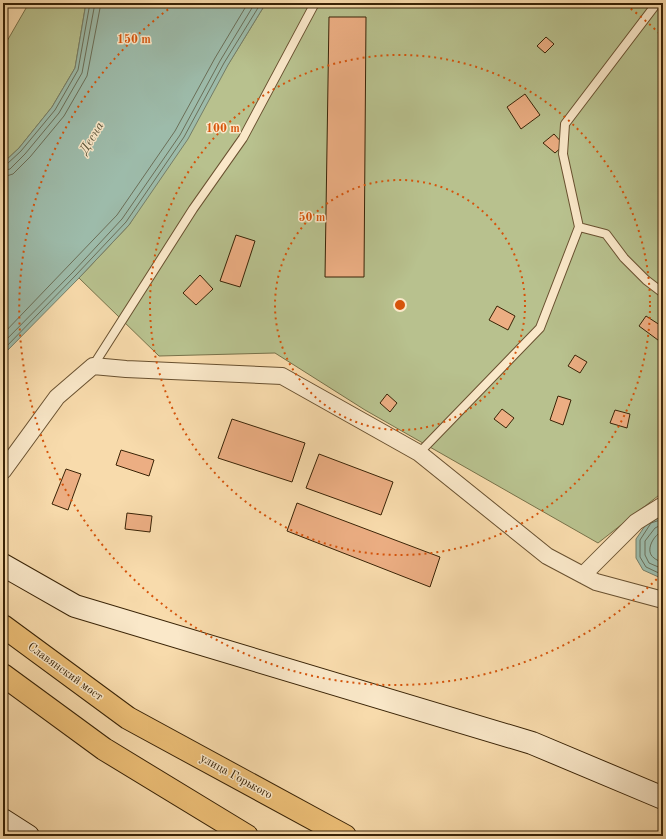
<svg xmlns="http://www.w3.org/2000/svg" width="666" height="839" font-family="'Old Standard TT',serif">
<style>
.green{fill:#b8c18e;stroke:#78724a}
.water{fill:#9dbbaa;stroke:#757e68}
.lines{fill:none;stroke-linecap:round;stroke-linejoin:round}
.shore{stroke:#6b6f58;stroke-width:1}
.building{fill:#ecae83;stroke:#392306}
.lane-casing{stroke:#695130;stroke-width:10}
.street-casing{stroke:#695130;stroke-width:18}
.secondary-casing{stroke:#392306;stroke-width:24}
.primary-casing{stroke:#392306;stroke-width:24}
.lane{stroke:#fae8c9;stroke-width:8}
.street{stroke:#fae8c9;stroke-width:16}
.secondary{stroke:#fae8c9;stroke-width:22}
.primary{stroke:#ecbe76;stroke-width:22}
.ring{fill:none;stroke:#d6540b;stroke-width:2;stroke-dasharray:2 4}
.labels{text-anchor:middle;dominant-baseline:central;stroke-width:3;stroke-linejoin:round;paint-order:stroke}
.street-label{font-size:12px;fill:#392306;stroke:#fae8c9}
.water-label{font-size:13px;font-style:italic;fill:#575137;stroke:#fae8c9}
.centre{fill:#d6540b;stroke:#fae8c9;stroke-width:2}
.ring-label{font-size:12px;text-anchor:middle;font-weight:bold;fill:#d6540b;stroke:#fae8c9;stroke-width:3;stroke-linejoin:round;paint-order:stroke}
</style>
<rect width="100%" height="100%" fill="#f8dbac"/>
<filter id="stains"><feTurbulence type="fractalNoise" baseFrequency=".005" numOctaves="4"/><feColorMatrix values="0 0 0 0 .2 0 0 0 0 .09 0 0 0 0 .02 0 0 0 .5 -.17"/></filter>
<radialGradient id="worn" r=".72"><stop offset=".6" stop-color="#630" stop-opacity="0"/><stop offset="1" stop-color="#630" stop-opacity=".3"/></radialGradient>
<path class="green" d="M29 3H86L75 68 52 107 19 148 3 163V48Z
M266 3H663V492L598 543 365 410 275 353 159 356 79 278 129 225Z"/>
<path class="water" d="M86 3H266L228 65 188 139 129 225 79 278 3 355V163L19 148 52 107 75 68Z
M663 515V579L643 570 636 558V539L649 520Z"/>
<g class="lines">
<path class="shore" d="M3 166 7 164 21 151 55 110 78 70 90 3
M3 171 10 169 25 154 59 113 82 73 95 3
M3 177 13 174 30 157 64 116 87 76 101 3
M3 334 117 215 175 131 215 58 248 3
M3 343 73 272 122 219 180 135 220 61 255 3
M3 350 76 275 126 222 184 137 224 63 261 3
M663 519 651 523 640 540V557L646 567 663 575
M663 524 655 528 645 541V555L649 563 663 569
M663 531C654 534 644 551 654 558 656 560 660 561 663 563"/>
</g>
<path class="building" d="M329 17H366L364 277H325Z
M546 37 554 44 545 53 537 46Z
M525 94 540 115 521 129 507 107Z
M554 134 564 145 555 153 543 143Z
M236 235 255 241 240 287 220 281Z
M200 275 213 289 196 305 183 293Z
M497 306 515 316 508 330 489 320Z
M646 316 663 327 662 343 639 326Z
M575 355 587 362 580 373 568 366Z
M387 394 397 403 390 412 380 403Z
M558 396 571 400 563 425 550 420Z
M502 409 514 418 506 428 494 419Z
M615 410 630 414 627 428 610 423Z
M232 419 305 443 292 482 218 458Z
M121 450 154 460 149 476 116 465Z
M319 454 393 482 381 515 306 488Z
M66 469 81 474 68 510 52 504Z
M297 503 440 557 430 587 287 531Z
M127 513 152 516 150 532 125 529Z"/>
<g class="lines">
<defs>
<path id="lane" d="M579 227 606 234 624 258 646 280 663 293
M93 366 193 209 243 138 315 3
M419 453 540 328 579 227 563 154 565 124 657 3"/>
<path id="street" d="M3 471 57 397 93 366 126 369 282 376 419 453 547 556 596 582 663 600
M583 575 636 522 663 505"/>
<path id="secondary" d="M3 565 75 606 532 743 663 798
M3 820 28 836"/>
<path id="primary" d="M3 626 128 718 345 836
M3 675 104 749 247 836"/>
</defs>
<use href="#lane" class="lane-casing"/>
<use href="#street" class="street-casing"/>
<use href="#secondary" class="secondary-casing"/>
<use href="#primary" class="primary-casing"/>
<use href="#lane" class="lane"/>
<use href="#street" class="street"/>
<use href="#secondary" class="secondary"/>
<use href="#primary" class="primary"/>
</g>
<g class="ring">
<circle cx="400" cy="305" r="125"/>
<circle cx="400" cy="305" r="250"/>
<path d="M661 575A376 376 0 1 1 174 5M626 5A376 376 0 0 1 661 35"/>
</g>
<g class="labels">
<g class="street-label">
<text transform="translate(65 672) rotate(36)">Славянский мост</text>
<text transform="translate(236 777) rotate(29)">улица Горького</text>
</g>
<g class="water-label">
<text transform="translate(92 138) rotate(-59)">Десна</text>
</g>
</g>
<circle cx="400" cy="305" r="6" class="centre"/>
<g class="ring-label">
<text x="134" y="43">150 m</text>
<text x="223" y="132">100 m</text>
<text x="312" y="221">50 m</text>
</g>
<rect width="666" height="839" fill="none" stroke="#f8dbac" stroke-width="16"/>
<rect x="4" y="4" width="658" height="831" fill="none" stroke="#392306" stroke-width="2"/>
<rect x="8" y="8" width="650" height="823" fill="none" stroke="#392306"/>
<rect width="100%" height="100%" filter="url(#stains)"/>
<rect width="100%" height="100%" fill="url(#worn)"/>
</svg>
